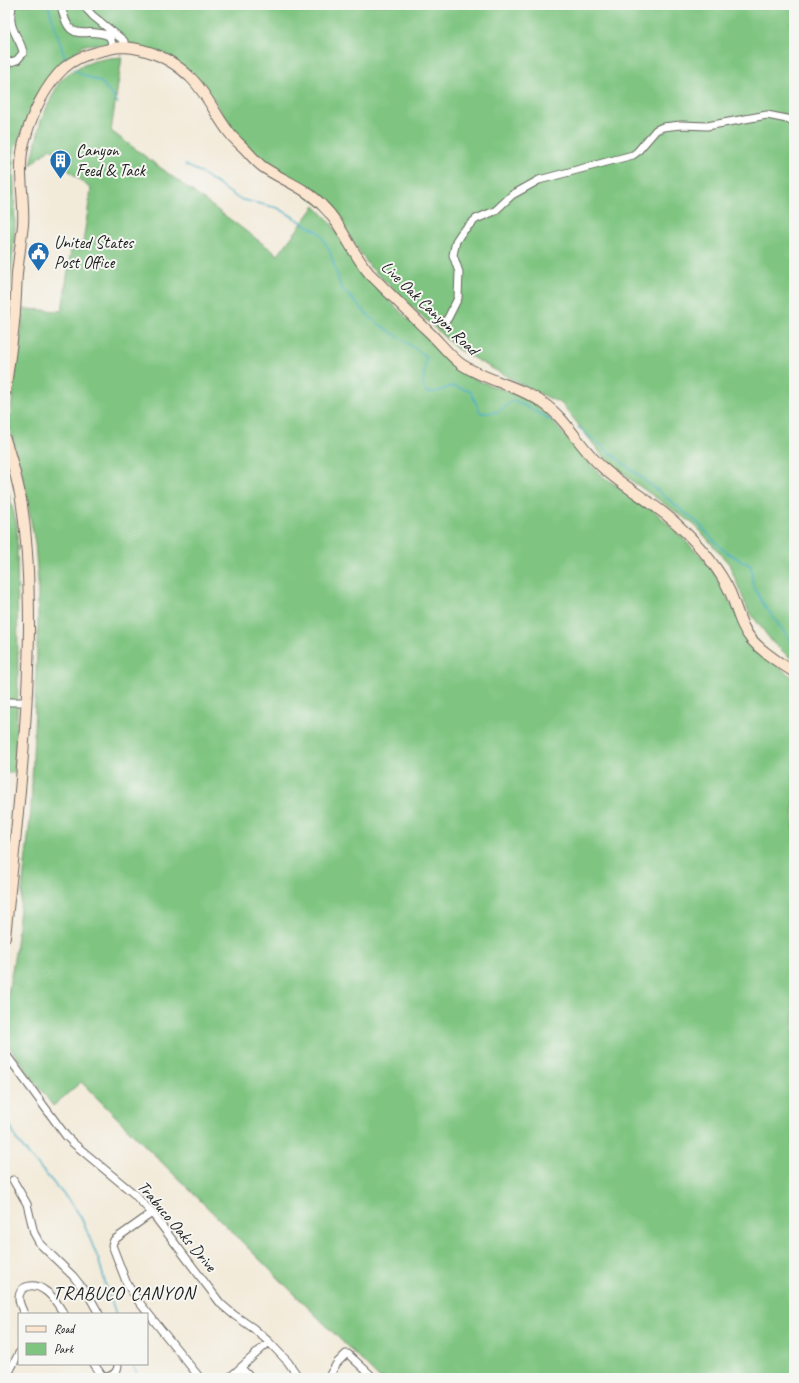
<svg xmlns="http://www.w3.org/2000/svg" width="799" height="1383" font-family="Caveat,sans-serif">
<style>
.green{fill:#7fc581;stroke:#4e704e}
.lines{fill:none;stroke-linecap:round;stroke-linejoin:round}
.stream{stroke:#49aec8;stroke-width:1.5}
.street-casing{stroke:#67645e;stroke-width:9}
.secondary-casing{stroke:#67645e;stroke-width:12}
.street{stroke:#fff;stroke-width:7}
.secondary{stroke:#fce5cf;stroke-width:10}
.labels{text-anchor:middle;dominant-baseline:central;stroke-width:4;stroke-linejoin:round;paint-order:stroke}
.poi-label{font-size:17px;fill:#1c1c1c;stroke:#f6f6f2;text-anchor:start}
.street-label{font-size:17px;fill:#1c1c1c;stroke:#f6f6f2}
.quarter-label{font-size:19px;letter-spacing:1px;fill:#1c1c1c;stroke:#f6f6f2}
</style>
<rect width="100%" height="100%" fill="#f6f6f2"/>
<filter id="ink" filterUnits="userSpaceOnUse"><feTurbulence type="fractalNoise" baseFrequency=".025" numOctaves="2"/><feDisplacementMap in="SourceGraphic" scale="8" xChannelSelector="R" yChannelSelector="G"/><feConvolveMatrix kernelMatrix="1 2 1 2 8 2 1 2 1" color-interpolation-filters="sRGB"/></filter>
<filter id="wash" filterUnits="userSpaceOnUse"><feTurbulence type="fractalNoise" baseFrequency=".012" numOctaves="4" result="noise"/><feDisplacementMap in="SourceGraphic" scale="16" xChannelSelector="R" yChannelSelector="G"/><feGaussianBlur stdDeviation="0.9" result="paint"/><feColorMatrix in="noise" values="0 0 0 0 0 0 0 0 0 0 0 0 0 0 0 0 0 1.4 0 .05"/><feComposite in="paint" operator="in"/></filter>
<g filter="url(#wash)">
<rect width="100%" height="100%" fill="#f3ebda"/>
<path class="green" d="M5 5H794V661L773 643 748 610 729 564 696 526 632 481 602 455 562 404 526 387 457 349 370 267 336 216 266 166 244 143 231 127 213 98 203 84 189 70 112 43 84 45 60 65 44 83 13 152 15 227 5 346Z
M122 57 111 131 278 255 315 206 331 223 361 273 455 365 467 375 482 382 518 395 539 407 546 413 576 449 602 476 652 509 664 520 702 557 713 571 729 601 774 664 794 678V1378H379L81 1082 53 1106 11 1049 5 1034V1011L15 953 31 811 38 621V582L35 543 24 483 9 425 24 309 62 311 72 243H83L91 189 69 171 65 157 50 148 31 165 41 120 59 82 68 74 79 67 94 61 110 58Z
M5 479 17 525 18 684 15 773H5Z"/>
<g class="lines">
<path class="stream" d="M48 5 65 58
M74 69 83 75 101 82 118 103
M185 165 200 172 239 199 278 208 320 233 330 252 341 288 373 320 426 356 423 385 427 393 437 392 452 386 470 391 481 413 498 412 514 400 551 420
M578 427 698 523 723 550 751 566 753 585 764 605 794 645
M5 1113 16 1139 23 1148 72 1204 81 1217 99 1261 106 1286 116 1314
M132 1364 139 1378"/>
</g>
</g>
<g filter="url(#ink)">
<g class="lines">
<defs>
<path id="street" d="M61 5C70 48 83 25 109 36L111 40 113 48
M83 5 93 16 124 41V47
M5 64 17 60 23 53C22 42 12 33 11 21 10 16 12 10 12 5
M443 324 448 318 458 298 459 272 453 255 456 241 462 232 476 219 495 211 512 195 539 180 633 155 637 152 656 130 663 127 681 125 707 126 767 115 792 120
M5 702H27
M5 1053 66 1136 73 1143 133 1193 152 1213 221 1304 234 1315 253 1328 269 1342 288 1362 299 1378
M13 1180 27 1204 34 1233 40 1244 73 1276 89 1296 99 1314
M152 1213 114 1240 112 1245 127 1284 139 1302 200 1378
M24 1314C23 1310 19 1304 19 1299 19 1284 35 1283 44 1290 53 1295 58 1305 64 1314
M94 1364 103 1377C112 1377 118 1373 118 1364
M241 1368 251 1378
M6 1378 19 1353
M229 1378 269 1342
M328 1378 337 1363 346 1354H348L374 1378"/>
<path id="secondary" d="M5 392C8 369 12 345 14 322 16 306 16 289 17 273 19 257 21 241 23 225 25 196 16 168 25 139 32 114 45 86 64 68 74 59 85 55 97 52 106 50 114 47 123 47 148 48 173 60 190 77 207 93 216 117 231 135 235 140 240 144 244 148 250 154 256 162 263 167 282 180 306 188 322 205 342 224 351 252 369 273 389 293 410 314 431 334 441 344 450 356 461 364 486 381 518 385 543 403 567 419 580 448 602 467 626 489 655 503 679 526 699 545 718 566 730 592 737 608 740 626 751 639 763 653 779 662 794 672
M5 439C11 457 16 476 20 494 28 538 29 583 29 627 28 731 16 834 5 937"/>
</defs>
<use href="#street" class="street-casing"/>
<use href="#secondary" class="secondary-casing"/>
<use href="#street" class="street"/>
<use href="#secondary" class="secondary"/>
</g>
</g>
<defs>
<symbol id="building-pin" viewBox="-11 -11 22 30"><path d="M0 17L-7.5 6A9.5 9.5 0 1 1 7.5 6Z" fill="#1f6fb2" stroke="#f6f6f2"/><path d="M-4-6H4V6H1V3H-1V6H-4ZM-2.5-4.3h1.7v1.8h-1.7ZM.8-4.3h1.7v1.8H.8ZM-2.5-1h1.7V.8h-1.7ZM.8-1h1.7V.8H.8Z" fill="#fff"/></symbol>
<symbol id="civic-pin" viewBox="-11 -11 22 30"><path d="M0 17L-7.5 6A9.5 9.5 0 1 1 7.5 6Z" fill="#1f6fb2" stroke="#f6f6f2"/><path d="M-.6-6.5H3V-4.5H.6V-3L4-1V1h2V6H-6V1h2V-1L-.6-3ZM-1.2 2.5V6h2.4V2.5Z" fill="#fff"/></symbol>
</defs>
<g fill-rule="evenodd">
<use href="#building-pin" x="48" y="148" width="25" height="34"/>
<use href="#civic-pin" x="26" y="240" width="25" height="34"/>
</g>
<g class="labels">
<g class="poi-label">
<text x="76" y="150">Canyon<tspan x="76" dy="20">Feed &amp; Tack</tspan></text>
<text x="54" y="242">United States<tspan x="54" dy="20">Post Office</tspan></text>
</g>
<g class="street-label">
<text transform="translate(430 308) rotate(44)">Live Oak Canyon Road</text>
<text transform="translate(177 1226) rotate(50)">Trabuco Oaks Drive</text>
</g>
<g class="quarter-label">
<text x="124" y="1293">TRABUCO CANYON</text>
</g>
</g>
<rect width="799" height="1383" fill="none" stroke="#f6f6f2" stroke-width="20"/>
<rect x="18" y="1313" width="130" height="52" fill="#f6f6f2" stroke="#9f9f9c"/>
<rect x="26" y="1326" width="20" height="6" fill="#fce5cf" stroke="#9f9f9c"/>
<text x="54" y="1333" font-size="12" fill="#1c1c1c">Road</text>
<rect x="26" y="1343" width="20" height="12" fill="#7fc581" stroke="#9f9f9c"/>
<text x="54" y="1353" font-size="12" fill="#1c1c1c">Park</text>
</svg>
